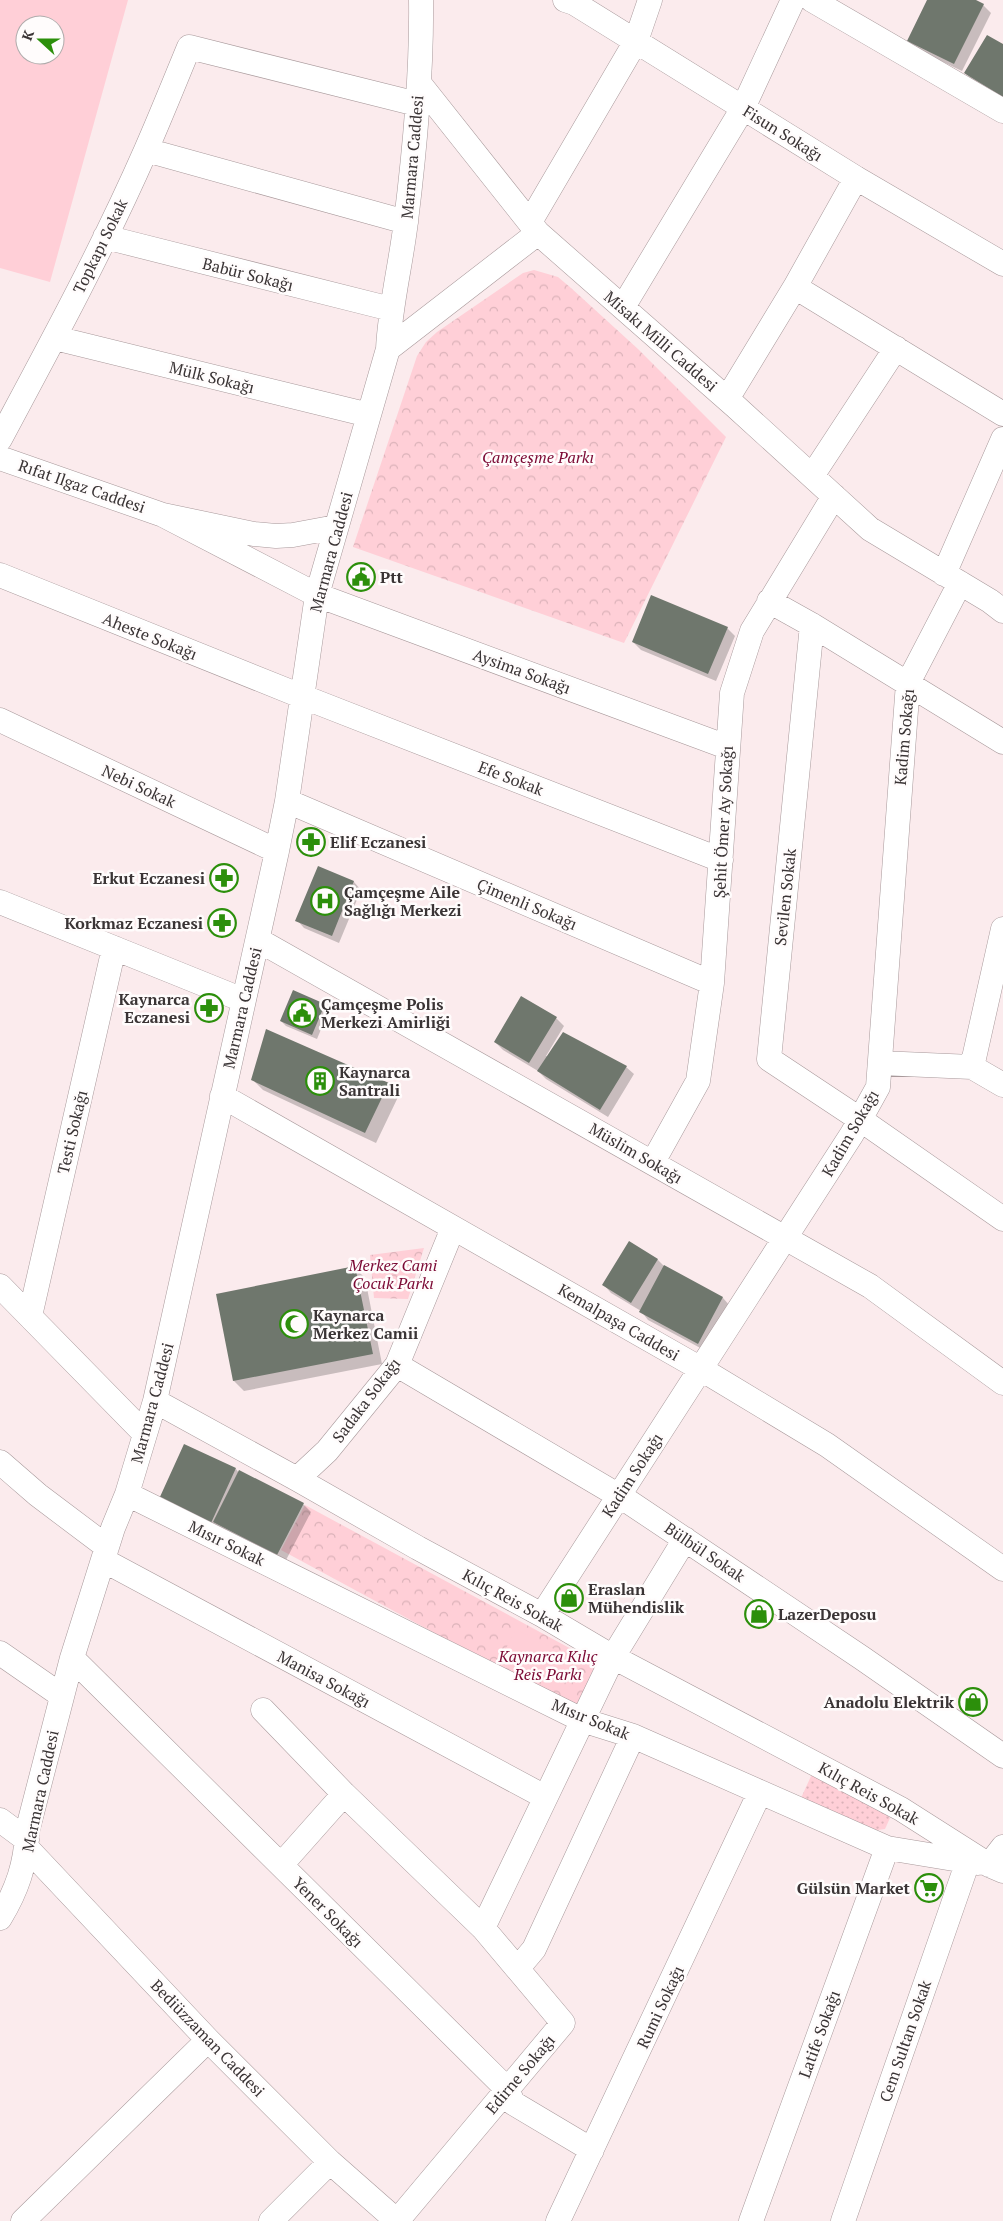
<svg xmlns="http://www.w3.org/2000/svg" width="1003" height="2221" font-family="'PT Serif',serif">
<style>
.grass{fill:url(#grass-dots)}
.park{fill:url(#park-crowns)}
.garden{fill:#ffcfd7;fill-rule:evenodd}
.shadow{fill:#0003}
.building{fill:#6f776d}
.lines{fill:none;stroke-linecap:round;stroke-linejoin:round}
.minor-casing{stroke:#a8999b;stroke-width:25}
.minor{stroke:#fff;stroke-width:24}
.labels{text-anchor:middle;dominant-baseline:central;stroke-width:5;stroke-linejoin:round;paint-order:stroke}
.street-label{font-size:16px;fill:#3a3435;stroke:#fffcfc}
.park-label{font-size:16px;font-style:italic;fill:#7b0934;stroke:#fffcfc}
.poi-label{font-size:16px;font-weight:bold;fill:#3a3435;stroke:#fffcfc;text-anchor:start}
</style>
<defs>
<pattern id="grass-dots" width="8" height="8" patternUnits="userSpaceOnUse" patternTransform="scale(1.25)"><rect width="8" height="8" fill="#ffcfd7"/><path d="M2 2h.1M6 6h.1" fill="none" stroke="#dbb2b9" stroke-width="1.8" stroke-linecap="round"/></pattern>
<pattern id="park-crowns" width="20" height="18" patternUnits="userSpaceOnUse" patternTransform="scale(1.25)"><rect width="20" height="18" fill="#ffcfd7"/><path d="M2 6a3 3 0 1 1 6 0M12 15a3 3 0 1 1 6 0" fill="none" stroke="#dbb2b9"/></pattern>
</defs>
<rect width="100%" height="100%" fill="#fbebed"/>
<path class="grass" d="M812 1774 881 1808 890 1818 885 1829 871 1831 801 1798Z"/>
<path class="park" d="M534 270 558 277 571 288 638 349 726 437 624 643 353 547 417 356 426 342 437 332 523 273Z
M424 1248 408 1299 374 1298 370 1255Z
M305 1505 599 1664 575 1709 281 1550Z"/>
<path class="garden" d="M0 0H128L50 282 0 268ZM25 25H55V55H25Z
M516 1629 575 1660 559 1691 500 1660Z"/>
<path class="shadow" d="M929 0H973L983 5 991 13 962 71 916 49 908 41Z
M1003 46V99L973 81 965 73Z
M727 628 735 636 716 681 641 650 633 642Z
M319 868 354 882 361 890 339 943 304 928 297 920Z
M324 1005 329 1010 317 1039 286 1026 281 1021Z
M556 1018 564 1026 546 1056 626 1067 634 1074 608 1117 546 1079 538 1071 503 1050 495 1042Z
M252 1079 388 1084 399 1095 376 1143 263 1090Z
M629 1243 658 1260 665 1267 723 1298 730 1306 706 1351 648 1320 641 1311 611 1293 604 1285Z
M355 1268 365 1278 382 1364 244 1391 234 1381 217 1295Z
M236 1469 239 1473 303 1504 311 1512 285 1562 168 1507Z"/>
<path class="building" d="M927 0H976L984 4 954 64 907 41Z
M987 35 1003 44V97L964 73Z
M651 595 728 627 708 674 632 642Z
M318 866 354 881 332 936 295 921Z
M293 990 325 1004 312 1035 280 1021Z
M521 996 557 1017 529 1063 494 1042Z
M266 1029 389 1083 365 1133 251 1080Z
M563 1032 627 1066 600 1110 537 1071Z
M629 1241 658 1259 631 1303 602 1285Z
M664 1265 723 1297 698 1344 639 1312Z
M355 1266 373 1354 233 1381 216 1294Z
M184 1444 236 1468 211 1523 159 1499Z
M239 1470 304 1503 277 1555 213 1522Z"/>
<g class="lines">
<defs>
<path id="minor" d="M565 0 574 3 856 178 1003 264
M812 0 1003 111
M419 83 538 233 735 406 870 529 990 601 1003 611
M146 150 406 222
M530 222 636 41 650 0
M105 237 391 309
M795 287 1003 414
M623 307 743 108 793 0
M55 338 369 415
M388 349 538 233
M727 399 795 287 856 178
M0 439C51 344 103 248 146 150 161 116 175 81 189 47L417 104
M0 458 163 515 254 534 276 536 293 535 336 527
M812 476 896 348
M163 515 317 595 727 747
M944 574 1003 439
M0 575 301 696 721 860
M769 601 812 625 1003 742
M812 625 769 1059 861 1120 1003 1219
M0 720 277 851
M287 801 712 983
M0 902 243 1000
M258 940 870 1286 1003 1383
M880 1063 972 1067 1003 1085
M972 1067 1003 929
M222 1096 701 1369 827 1445 1003 1569
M653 1162 698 1081 712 983 732 693 752 631 834 496
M0 1286 145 1434
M30 1316 114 948
M397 1365 626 1500 862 1658 1003 1756
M155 1401 297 1479 418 1548 542 1615 613 1657 901 1809 989 1865 1003 1871
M0 1462 38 1495 107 1547
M297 1479 327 1451 397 1365 453 1228
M127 1494 582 1720 633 1736 887 1848 978 1863
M103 1560 545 1797
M542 1615 852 1134 878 1087 908 683 960 583
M0 1653 62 1696
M72 1658 507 2089 513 2103 592 2150
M263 1710 344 1794 483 1928 563 2023 397 2221
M0 1820 27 1840
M27 1848 208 2040 330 2162 397 2221
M281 1865 344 1794
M989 1865 1003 1847
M0 1918C17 1890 26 1864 27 1832L72 1658 113 1528 127 1494 155 1401 277 851 287 801 317 595 388 349C390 306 401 264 406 221 415 148 422 73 421 0
M483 1928 613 1657 685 1539
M518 1968 534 1949 633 1736
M23 2221 208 2040
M271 2221 330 2162
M558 2221 760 1792
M751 2221 887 1848
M843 2221 968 1861"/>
</defs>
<use href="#minor" class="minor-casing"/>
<use href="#minor" class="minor"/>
</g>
<defs>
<symbol id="civic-ring" viewBox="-11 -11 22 22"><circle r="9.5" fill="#fffcfc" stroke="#2c8f0b" stroke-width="1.5"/><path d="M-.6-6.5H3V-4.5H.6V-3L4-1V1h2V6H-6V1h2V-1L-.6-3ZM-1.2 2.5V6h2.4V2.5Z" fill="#2c8f0b"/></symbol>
<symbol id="pharmacy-ring" viewBox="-11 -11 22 22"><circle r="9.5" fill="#fffcfc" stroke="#2c8f0b" stroke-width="1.5"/><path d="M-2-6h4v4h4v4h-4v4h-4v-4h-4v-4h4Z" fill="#2c8f0b"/></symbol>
<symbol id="hospital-ring" viewBox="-11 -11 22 22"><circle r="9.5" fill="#fffcfc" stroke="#2c8f0b" stroke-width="1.5"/><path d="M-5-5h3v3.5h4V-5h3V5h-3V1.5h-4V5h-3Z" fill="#2c8f0b"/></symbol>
<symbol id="building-ring" viewBox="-11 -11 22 22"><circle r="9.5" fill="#fffcfc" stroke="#2c8f0b" stroke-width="1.5"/><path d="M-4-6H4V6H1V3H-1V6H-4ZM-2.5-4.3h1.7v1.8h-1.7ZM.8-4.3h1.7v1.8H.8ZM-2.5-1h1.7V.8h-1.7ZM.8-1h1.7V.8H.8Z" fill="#2c8f0b"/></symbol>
<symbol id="mosque-ring" viewBox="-11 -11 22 22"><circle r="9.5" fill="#fffcfc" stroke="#2c8f0b" stroke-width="1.5"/><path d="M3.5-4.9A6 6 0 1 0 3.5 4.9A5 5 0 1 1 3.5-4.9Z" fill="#2c8f0b"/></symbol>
<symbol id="shop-ring" viewBox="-11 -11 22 22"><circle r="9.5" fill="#fffcfc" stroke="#2c8f0b" stroke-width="1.5"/><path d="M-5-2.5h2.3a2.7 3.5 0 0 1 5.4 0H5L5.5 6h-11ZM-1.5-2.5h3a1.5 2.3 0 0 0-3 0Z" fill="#2c8f0b"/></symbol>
<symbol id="supermarket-ring" viewBox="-11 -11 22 22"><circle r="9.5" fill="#fffcfc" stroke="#2c8f0b" stroke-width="1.5"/><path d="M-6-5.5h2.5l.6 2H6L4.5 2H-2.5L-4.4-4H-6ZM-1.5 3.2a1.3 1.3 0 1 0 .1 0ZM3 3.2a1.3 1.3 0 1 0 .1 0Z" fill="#2c8f0b"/></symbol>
</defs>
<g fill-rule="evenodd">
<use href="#civic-ring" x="345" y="561" width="32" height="32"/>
<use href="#pharmacy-ring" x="295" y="826" width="32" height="32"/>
<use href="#pharmacy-ring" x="208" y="862" width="32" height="32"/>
<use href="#hospital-ring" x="309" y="885" width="32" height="32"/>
<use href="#pharmacy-ring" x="206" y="907" width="32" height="32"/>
<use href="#pharmacy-ring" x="193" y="992" width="32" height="32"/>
<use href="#civic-ring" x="286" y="997" width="32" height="32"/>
<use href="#building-ring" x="304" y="1065" width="32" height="32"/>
<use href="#mosque-ring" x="278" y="1308" width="32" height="32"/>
<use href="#shop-ring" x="553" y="1582" width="32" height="32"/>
<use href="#shop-ring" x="743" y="1598" width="32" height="32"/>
<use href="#shop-ring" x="957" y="1686" width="32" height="32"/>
<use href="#supermarket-ring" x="913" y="1872" width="32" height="32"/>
</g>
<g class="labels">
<g class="street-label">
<text transform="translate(783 133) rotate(32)">Fisun Sokağı</text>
<text transform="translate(412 157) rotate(-85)">Marmara Caddesi</text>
<text transform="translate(100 246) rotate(-64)">Topkapı Sokak</text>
<text transform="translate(248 274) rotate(14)">Babür Sokağı</text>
<text transform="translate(661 341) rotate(41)">Misakı Milli Caddesi</text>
<text transform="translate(212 377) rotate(14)">Mülk Sokağı</text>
<text transform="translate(82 486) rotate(19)">Rıfat Ilgaz Caddesi</text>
<text transform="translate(331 552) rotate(-75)">Marmara Caddesi</text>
<text transform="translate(150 636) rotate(22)">Aheste Sokağı</text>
<text transform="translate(522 671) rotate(20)">Aysima Sokağı</text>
<text transform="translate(904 737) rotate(-85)">Kadim Sokağı</text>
<text transform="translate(511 778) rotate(21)">Efe Sokak</text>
<text transform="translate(139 786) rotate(25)">Nebi Sokak</text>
<text transform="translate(723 822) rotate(-87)">Şehit Ömer Ay Sokağı</text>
<text transform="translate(785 897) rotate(-84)">Sevilen Sokak</text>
<text transform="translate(527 904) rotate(23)">Çimenli Sokağı</text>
<text transform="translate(242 1008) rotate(-77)">Marmara Caddesi</text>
<text transform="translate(72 1132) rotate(-77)">Testi Sokağı</text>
<text transform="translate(850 1133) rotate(-60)">Kadim Sokağı</text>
<text transform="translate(636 1153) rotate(30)">Müslim Sokağı</text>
<text transform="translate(619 1322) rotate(30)">Kemalpaşa Caddesi</text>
<text transform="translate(366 1400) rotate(-53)">Sadaka Sokağı</text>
<text transform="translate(152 1403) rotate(-75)">Marmara Caddesi</text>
<text transform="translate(632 1475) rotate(-57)">Kadim Sokağı</text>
<text transform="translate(227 1543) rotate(26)">Mısır Sokak</text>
<text transform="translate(705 1552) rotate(34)">Bülbül Sokak</text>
<text transform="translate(513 1600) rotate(29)">Kılıç Reis Sokak</text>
<text transform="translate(324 1679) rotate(28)">Manisa Sokağı</text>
<text transform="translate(591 1719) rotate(22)">Mısır Sokak</text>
<text transform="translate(40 1791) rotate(-78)">Marmara Caddesi</text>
<text transform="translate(869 1793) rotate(29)">Kılıç Reis Sokak</text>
<text transform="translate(328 1912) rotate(45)">Yener Sokağı</text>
<text transform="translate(660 2007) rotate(-65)">Rumi Sokağı</text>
<text transform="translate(819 2034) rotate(-70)">Latife Sokağı</text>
<text transform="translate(208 2038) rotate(46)">Bediüzzaman Caddesi</text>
<text transform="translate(905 2041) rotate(-71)">Cem Sultan Sokak</text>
<text transform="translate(520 2074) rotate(-50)">Edirne Sokağı</text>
</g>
<g class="park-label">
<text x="538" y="457">Çamçeşme Parkı</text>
<text x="393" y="1265">Merkez Cami<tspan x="393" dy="18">Çocuk Parkı</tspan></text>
<text x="548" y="1656">Kaynarca Kılıç<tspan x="548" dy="18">Reis Parkı</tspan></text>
</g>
<g class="poi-label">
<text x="380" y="577">Ptt</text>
<text x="330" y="842">Elif Eczanesi</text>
<text x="205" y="878" text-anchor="end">Erkut Eczanesi</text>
<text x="344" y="892">Çamçeşme Aile<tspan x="344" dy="18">Sağlığı Merkezi</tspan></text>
<text x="203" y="923" text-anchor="end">Korkmaz Eczanesi</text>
<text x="190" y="999" text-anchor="end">Kaynarca<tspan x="190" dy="18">Eczanesi</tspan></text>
<text x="321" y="1004">Çamçeşme Polis<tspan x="321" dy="18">Merkezi Amirliği</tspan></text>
<text x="339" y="1072">Kaynarca<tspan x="339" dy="18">Santrali</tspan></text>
<text x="313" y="1315">Kaynarca<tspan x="313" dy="18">Merkez Camii</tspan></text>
<text x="588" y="1589">Eraslan<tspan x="588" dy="18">Mühendislik</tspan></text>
<text x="778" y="1614">LazerDeposu</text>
<text x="954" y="1702" text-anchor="end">Anadolu Elektrik</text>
<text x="910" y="1888" text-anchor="end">Gülsün Market</text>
</g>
</g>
<g transform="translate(40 40) rotate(291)"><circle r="24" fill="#fffcfc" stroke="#b0acac"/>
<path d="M0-4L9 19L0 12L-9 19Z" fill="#2c8f0b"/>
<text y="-8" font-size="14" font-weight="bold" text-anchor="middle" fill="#3a3435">K</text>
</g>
</svg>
